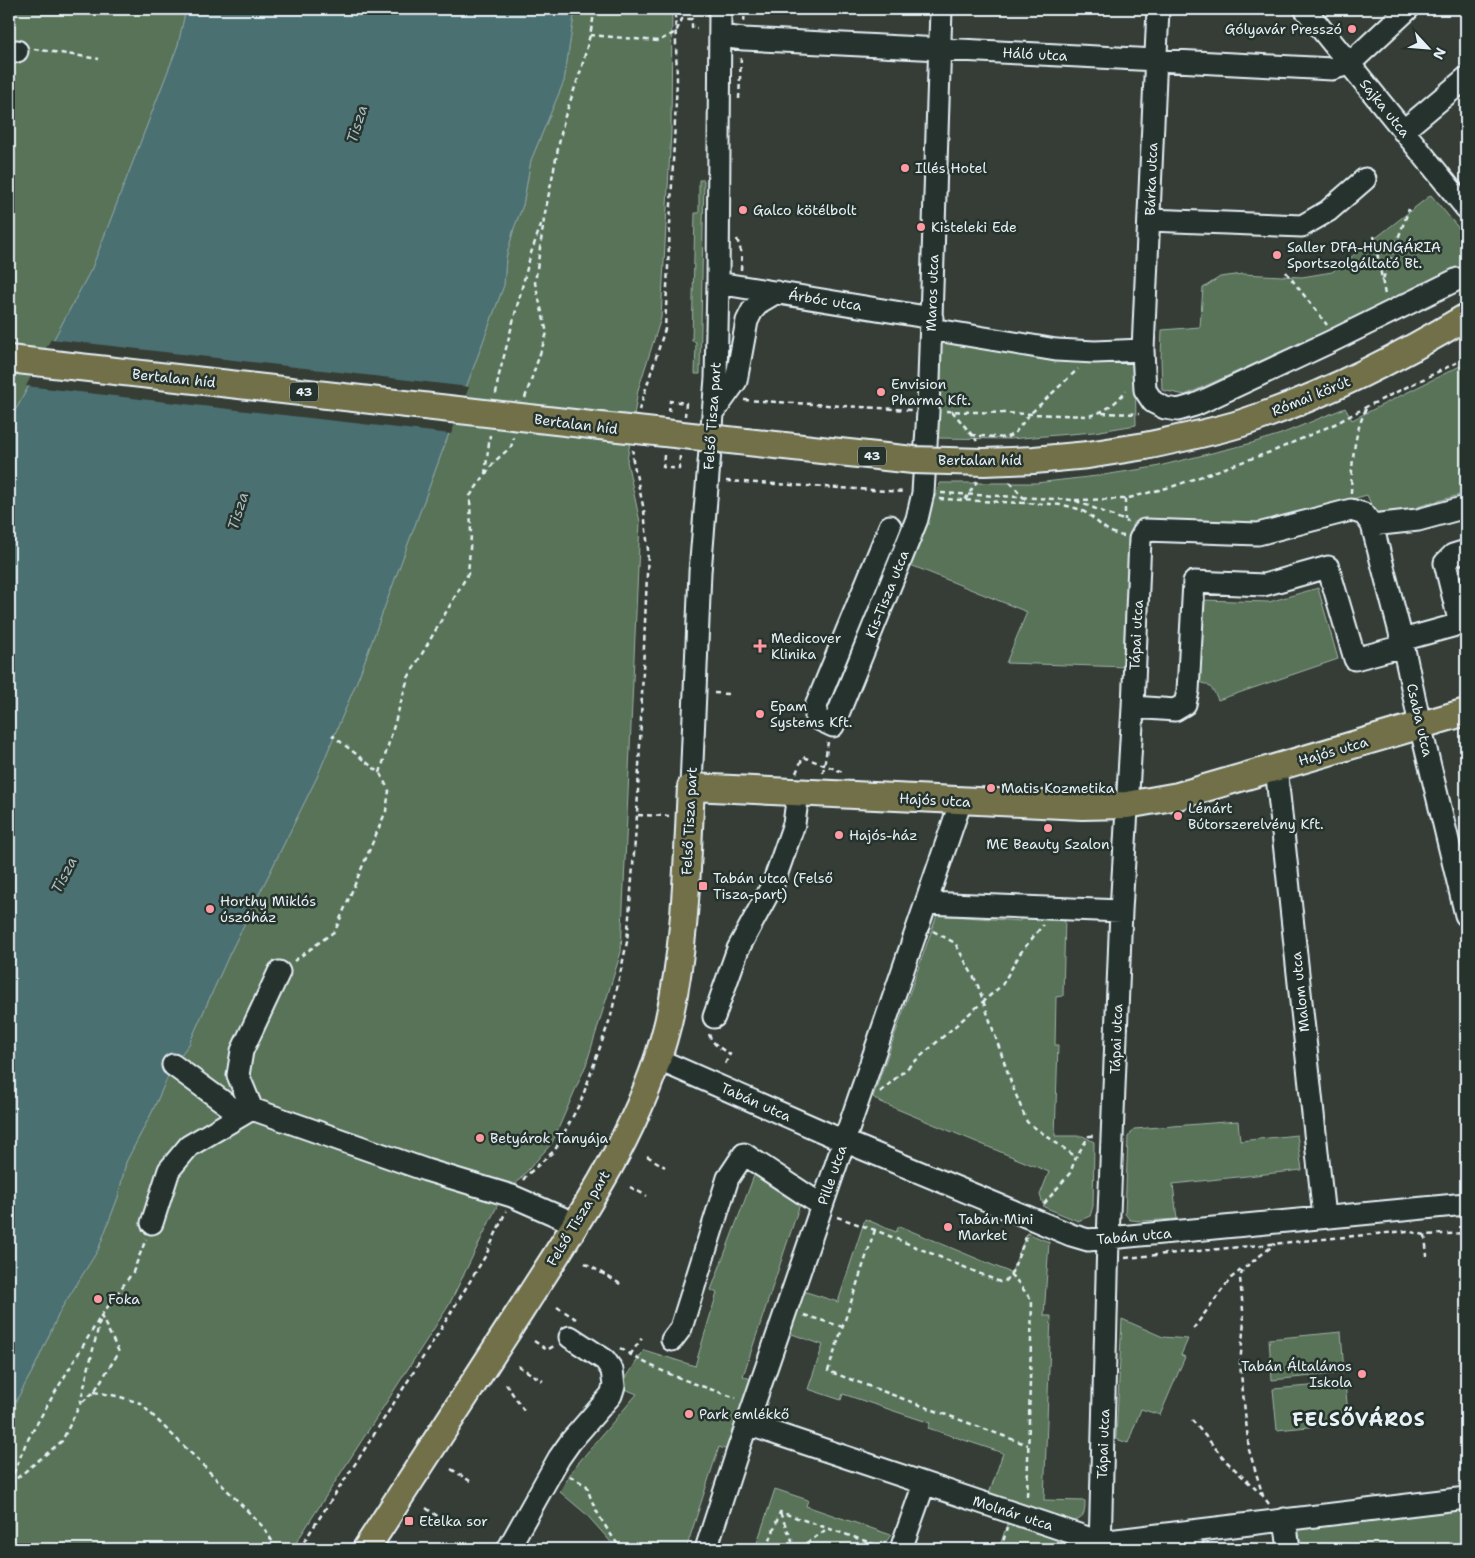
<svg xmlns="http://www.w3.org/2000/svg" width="1475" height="1558" font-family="'Shantell Sans',sans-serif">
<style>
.green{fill:#597359;stroke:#a0b2a8}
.water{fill:#4b6f71;stroke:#8aa3a7}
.pier{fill:#353d36}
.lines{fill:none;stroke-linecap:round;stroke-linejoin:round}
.minor-casing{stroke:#e8f1f8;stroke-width:25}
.major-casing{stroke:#e8f1f8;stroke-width:30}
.path{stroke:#e8f1f8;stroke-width:2.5;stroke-dasharray:5 4;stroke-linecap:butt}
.minor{stroke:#26332d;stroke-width:21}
.major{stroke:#71704a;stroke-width:26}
.major-bridge-casing{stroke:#e8f1f8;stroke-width:30;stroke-linecap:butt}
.major-bridge{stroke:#71704a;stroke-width:26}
.poi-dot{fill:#ff9aa2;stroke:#26332d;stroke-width:2}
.labels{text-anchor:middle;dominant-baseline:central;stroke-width:5;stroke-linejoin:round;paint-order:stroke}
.shield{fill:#26332d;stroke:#aeb8bb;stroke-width:1}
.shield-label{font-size:12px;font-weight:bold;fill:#e8f1f8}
.poi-label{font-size:14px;fill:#e8f1f8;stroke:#26332d;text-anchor:start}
.street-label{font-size:14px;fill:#e8f1f8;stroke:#26332d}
.water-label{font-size:15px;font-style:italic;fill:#a9bdc2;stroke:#26332d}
.district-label{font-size:19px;font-weight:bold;letter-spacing:1px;fill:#e8f1f8;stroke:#26332d}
</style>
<rect width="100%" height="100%" fill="#353d36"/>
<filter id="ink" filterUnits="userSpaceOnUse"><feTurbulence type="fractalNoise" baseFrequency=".02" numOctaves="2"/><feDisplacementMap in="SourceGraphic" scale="10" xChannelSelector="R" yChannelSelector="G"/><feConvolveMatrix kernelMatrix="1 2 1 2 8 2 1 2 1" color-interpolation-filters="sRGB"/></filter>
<g filter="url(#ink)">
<path class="green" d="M9 9H186L178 45 92 268 18 406 9 419Z
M575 9H672L671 132 661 318 638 390 627 461 640 522 621 952 586 1065 552 1143 513 1187 500 1200 449 1305 292 1549H9V1414L35 1366 61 1309 98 1250 118 1197 126 1162 152 1112 173 1065 189 1044 229 955 317 777 359 676 504 285 506 258 514 228 523 205 531 160 564 81Z
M699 180H704L700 374H695L696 342 692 341 695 213H699Z
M1431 195 1466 237V264L1325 332 1185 395 1162 390 1161 358 1162 330 1200 327 1203 288 1220 277 1243 274 1302 277 1332 272Z
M942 336 1135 356 1136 425 1094 432 1009 439 936 438Z
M1466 363V493L1417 507 1414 513 1385 520 1375 513 1367 495 1260 524 1133 522 1127 667 1006 663 1027 612 903 562 935 497 940 483H1036L1097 476 1155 467 1252 443 1281 434 1345 408 1352 420Z
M1318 588 1338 659 1218 700C1213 688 1209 684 1196 681L1201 600 1269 602Z
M937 915 1020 921 1021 916 1065 917 1063 996 1056 997 1055 1045H1058L1055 1136H1083L1094 1142 1093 1206 1090 1216 1078 1221 1044 1207 1040 1195 1049 1172 880 1102 873 1097Z
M1238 1121 1240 1141 1297 1135 1302 1170 1173 1184 1177 1219 1142 1221 1130 1220 1125 1214 1128 1137 1134 1129Z
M755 1173 800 1204 743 1376 755 1381 730 1451 719 1447 686 1549H617L586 1514 560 1492 573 1469 637 1394 620 1387 644 1350 695 1366 717 1293 711 1290Z
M865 1219 896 1232 899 1226 1009 1272 1012 1271 1027 1233 1049 1242 1044 1316H1051L1044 1500 1085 1501C1085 1512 1084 1521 1071 1521L989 1494 1003 1453 928 1428 930 1423 843 1394 841 1400 808 1389 823 1345 789 1333 803 1291 838 1302Z
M1122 1319 1163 1337 1188 1339 1181 1355 1185 1357 1160 1415 1141 1409 1128 1443 1116 1439Z
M1341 1332 1344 1373 1272 1380 1269 1339Z
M1345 1383 1349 1423 1277 1430 1273 1389Z
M775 1489 808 1500 806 1506 891 1535 881 1549H755Z
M1466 1507V1549H1295L1292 1527Z
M1007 1524 1072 1544 1077 1549H999Z
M1186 1540V1549H1124Z"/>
<path class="water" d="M186 9H575L564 81 531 160 523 205 514 228 506 258 504 285 359 676 317 777 229 955 189 1044 173 1065 152 1112 126 1162 118 1197 98 1250 61 1309 35 1366 9 1414V419L18 406 92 268 178 45Z"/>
<path class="pier" d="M51 339 469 387 451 434 26 386Z"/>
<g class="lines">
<defs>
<path id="minor" d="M1158 9 1143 350 1145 390 1153 402 1165 408 1178 410 1195 405 1330 342 1458 279
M1305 9 1466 208
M720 36 744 39 1332 69 1349 64 1408 9
M9 53 17 51
M1403 131 1466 78
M1149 220 1302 226 1328 211 1365 179
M718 283 932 318
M931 329 1056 350 1095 352 1143 350
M713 413 736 381 747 321 752 311 760 302 777 292
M1372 525 1418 520 1466 507
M890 526 816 706V718L833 726 903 554 917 519 923 493 928 411 941 9
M1402 640 1460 624 1445 563 1453 555 1466 551
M1133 707 1175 710 1185 704 1188 691 1194 582 1264 585 1328 567 1355 659 1403 646
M1276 767 1324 1217
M691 787 700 572 716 378 718 283 720 9
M926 903 1121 911
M714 1017 738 949 773 884 794 824 798 793
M657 1059 844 1141 1071 1235 1088 1240 1466 1204
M173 1065 240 1114
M252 1109 238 1075 242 1051 279 972
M152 1223 169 1170 189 1146 252 1109 426 1170 512 1196 576 1224
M672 1340 681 1328 728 1178 744 1154 821 1205
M747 1424 1100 1542 1466 1498
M1285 1519 1289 1549
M1189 1531 1192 1549
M508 1549 559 1458 571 1441 611 1395 614 1386 612 1370 605 1360 570 1337
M706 1549 737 1453 961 801
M901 1549 924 1484
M1100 1549 1108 1239 1121 911 1133 707 1140 539 1145 530 1258 534 1351 510 1364 514 1372 525 1402 640 1420 725 1466 915"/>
<path id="major" d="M1145 446C1177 439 1210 433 1242 423 1321 397 1395 360 1466 317
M366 1549C418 1469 469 1389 521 1310 579 1219 642 1129 668 1023 686 946 687 865 691 787L1082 806 1127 805 1178 796 1466 712"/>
</defs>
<use href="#minor" class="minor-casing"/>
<use href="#major" class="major-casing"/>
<path class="path" d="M744 22 745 9
M590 35 658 41 676 32 682 19H692V28H697
M34 49 99 59
M739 99 741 57
M1374 236 1385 295
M737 239 742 254 741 270
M1286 272 1327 325
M1383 279 1409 209
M496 394 498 379 531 253 543 219
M525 398 547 333 535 283 545 213 564 119 581 70 590 35 593 20V9
M744 400 911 410
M639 410 665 329 677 80 675 9
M946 411 1089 416C1104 412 1116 404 1126 390
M952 411 977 441
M669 412 670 401 686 403 685 416
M1102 413 1139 414
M971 435 1005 438 1014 434 1029 415 1078 369
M664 455 663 467 679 469 680 456
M485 474 490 435
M726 481 905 492
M1010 482 1028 503
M941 493 1074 500 1128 522
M1351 493C1352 464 1353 436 1366 409
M939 499C967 500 996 502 1024 503 1041 504 1059 503 1075 508 1096 514 1101 533 1124 536
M1125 499V520
M965 500 977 481
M1075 500 1125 499 1174 486 1276 450 1337 423 1366 407 1466 358
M714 693 728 694
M380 773 408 678 468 574 471 536 470 496 495 461 511 447 514 437
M796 773 803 757 843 772
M823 773 828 742
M638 815 669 816
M933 931 955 943 977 983 1012 1085 1027 1122 1076 1157
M294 961 335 931 386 811 389 791 380 773 332 735
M709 1034C712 1044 721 1049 730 1054L725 1064
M880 1092 1002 985 1021 952 1043 925
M647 1156 665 1167
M523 1180 526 1176 555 1150 581 1101 611 1016 627 942 637 815 648 550 644 510 632 456 633 450
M630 1187 647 1196
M1044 1204 1070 1173 1076 1157 1089 1136H1094
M837 1217 875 1230 1000 1282 1005 1281 1012 1272 1027 1235
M875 1230 828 1371 1028 1445
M1425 1235 1427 1256
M1125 1258 1407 1231 1425 1235 1466 1233
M585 1263 622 1285
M1010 1274 1017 1281 1032 1301 1027 1499
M557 1307 576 1319
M804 1315 843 1327
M1193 1329 1231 1278 1241 1270
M534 1341 547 1350 554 1346
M620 1348C656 1372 696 1384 736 1398
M630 1355 642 1338
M518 1366 543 1381
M506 1384 524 1411
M94 1392 117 1396 140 1403 194 1456 264 1528 277 1549
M1192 1420 1227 1462 1262 1495
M451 1469 470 1481
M570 1476 587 1486C593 1510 607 1529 621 1549
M10 1482 26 1443 48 1404 101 1316 133 1272 146 1239
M10 1484 62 1441 80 1404 101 1316 119 1352 94 1392 80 1404
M1269 1504 1263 1496 1249 1450 1240 1364 1244 1321 1240 1278 1243 1269 1275 1244
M426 1508 447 1523
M780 1513 792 1540 791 1549
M299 1549 359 1458 439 1332 486 1255 506 1211
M442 1549 450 1545
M767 1549 780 1512 883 1547
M799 1549 828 1528
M1001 1549 1007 1528"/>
<use href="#minor" class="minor"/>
<use href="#major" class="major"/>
<defs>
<path id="major-bridge" d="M9 359 600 426 913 460 984 462 1034 460 1088 455 1145 446"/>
</defs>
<use href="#major-bridge" class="major-bridge-casing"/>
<use href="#major-bridge" class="major-bridge"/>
</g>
</g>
<g class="poi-dot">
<circle cx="1352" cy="29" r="5"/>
<circle cx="905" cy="168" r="5"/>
<circle cx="743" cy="210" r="5"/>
<circle cx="921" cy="227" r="5"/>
<circle cx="1277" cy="255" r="5"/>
<circle cx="881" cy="392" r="5"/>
<path d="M757.5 638.5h5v5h5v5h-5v5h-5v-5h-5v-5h5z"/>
<circle cx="760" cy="714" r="5"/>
<circle cx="991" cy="788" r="5"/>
<circle cx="1178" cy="816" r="5"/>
<circle cx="1048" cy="828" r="5"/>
<circle cx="839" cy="835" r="5"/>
<rect x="698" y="881" width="10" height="10" rx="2.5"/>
<circle cx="210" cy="909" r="5"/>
<circle cx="480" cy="1138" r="5"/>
<circle cx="948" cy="1227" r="5"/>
<circle cx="98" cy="1299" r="5"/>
<circle cx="1362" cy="1374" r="5"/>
<circle cx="689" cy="1414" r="5"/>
<rect x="404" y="1516" width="10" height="10" rx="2.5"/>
</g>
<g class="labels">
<g class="shield">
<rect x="290" y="382.5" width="28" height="19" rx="4"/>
<rect x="858" y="446.5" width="28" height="19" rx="4"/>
</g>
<g class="shield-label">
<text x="304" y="392">43</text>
<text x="872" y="456">43</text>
</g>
<g class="poi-label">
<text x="1342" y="29" text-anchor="end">Gólyavár Presszó</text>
<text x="915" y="168">Illés Hotel</text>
<text x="753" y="210">Galco kötélbolt</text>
<text x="931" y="227">Kisteleki Ede</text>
<text x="1287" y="247">Saller DFA-HUNGÁRIA<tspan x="1287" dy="16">Sportszolgáltató Bt.</tspan></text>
<text x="891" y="384">Envision<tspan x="891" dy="16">Pharma Kft.</tspan></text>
<text x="771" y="638">Medicover<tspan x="771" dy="16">Klinika</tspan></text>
<text x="770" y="706">Epam<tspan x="770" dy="16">Systems Kft.</tspan></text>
<text x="1001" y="788">Matis Kozmetika</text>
<text x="1188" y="808">Lénárt<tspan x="1188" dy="16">Bútorszerelvény Kft.</tspan></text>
<text x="849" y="835">Hajós-ház</text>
<text x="1048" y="844" text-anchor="middle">ME Beauty Szalon</text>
<text x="713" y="878">Tabán utca (Felső<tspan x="713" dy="16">Tisza-part)</tspan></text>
<text x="220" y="901">Horthy Miklós<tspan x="220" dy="16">úszóház</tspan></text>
<text x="490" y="1138">Betyárok Tanyája</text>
<text x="958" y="1219">Tabán Mini<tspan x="958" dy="16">Market</tspan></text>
<text x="108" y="1299">Foka</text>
<text x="1352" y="1366" text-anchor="end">Tabán Általános<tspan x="1352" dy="16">Iskola</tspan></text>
<text x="699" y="1414">Park emlékkő</text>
<text x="419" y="1521">Etelka sor</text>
</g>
<g class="street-label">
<text transform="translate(1035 54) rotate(3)">Háló utca</text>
<text transform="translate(1385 108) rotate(51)">Sajka utca</text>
<text transform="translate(1151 179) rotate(-88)">Bárka utca</text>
<text transform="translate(932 293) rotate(-88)">Maros utca</text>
<text transform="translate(825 300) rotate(9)">Árbóc utca</text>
<text transform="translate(174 378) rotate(6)">Bertalan híd</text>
<text transform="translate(1311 396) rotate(-22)">Római körút</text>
<text transform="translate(712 416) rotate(-86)">Felső Tisza part</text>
<text transform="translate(576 424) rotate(7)">Bertalan híd</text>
<text x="980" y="460">Bertalan híd</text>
<text transform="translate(887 594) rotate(-68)">Kis-Tisza utca</text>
<text transform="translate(1136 635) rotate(-87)">Tápai utca</text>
<text transform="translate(1420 720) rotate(77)">Csaba utca</text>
<text transform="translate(1333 751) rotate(-16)">Hajós utca</text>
<text transform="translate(935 800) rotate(3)">Hajós utca</text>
<text transform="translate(689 821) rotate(-87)">Felső Tisza part</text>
<text transform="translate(1300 992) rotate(-96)">Malom utca</text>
<text transform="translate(1116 1039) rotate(-88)">Tápai utca</text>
<text transform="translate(756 1102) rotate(24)">Tabán utca</text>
<text transform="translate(832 1175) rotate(-71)">Pille utca</text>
<text transform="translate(578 1218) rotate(-59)">Felső Tisza part</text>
<text transform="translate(1134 1236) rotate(-5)">Tabán utca</text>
<text transform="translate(1103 1444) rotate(-88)">Tápai utca</text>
<text transform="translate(1013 1513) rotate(18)">Molnár utca</text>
</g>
<g class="water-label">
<text transform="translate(357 124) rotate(-73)">Tisza</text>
<text transform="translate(238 511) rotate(-73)">Tisza</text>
<text transform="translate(64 875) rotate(-63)">Tisza</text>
</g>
<g class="district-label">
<text x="1359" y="1419">FELSŐVÁROS</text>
</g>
</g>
<rect width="1475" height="1558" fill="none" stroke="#26332d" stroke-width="30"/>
<rect x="15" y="15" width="1445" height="1528" fill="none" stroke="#e8f1f8" stroke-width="2" filter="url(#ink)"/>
<g transform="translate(1428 48) rotate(116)" stroke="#26332d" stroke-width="4" paint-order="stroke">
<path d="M0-4L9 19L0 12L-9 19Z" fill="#e8f1f8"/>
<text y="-8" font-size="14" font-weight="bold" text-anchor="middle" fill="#e8f1f8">N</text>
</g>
</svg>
